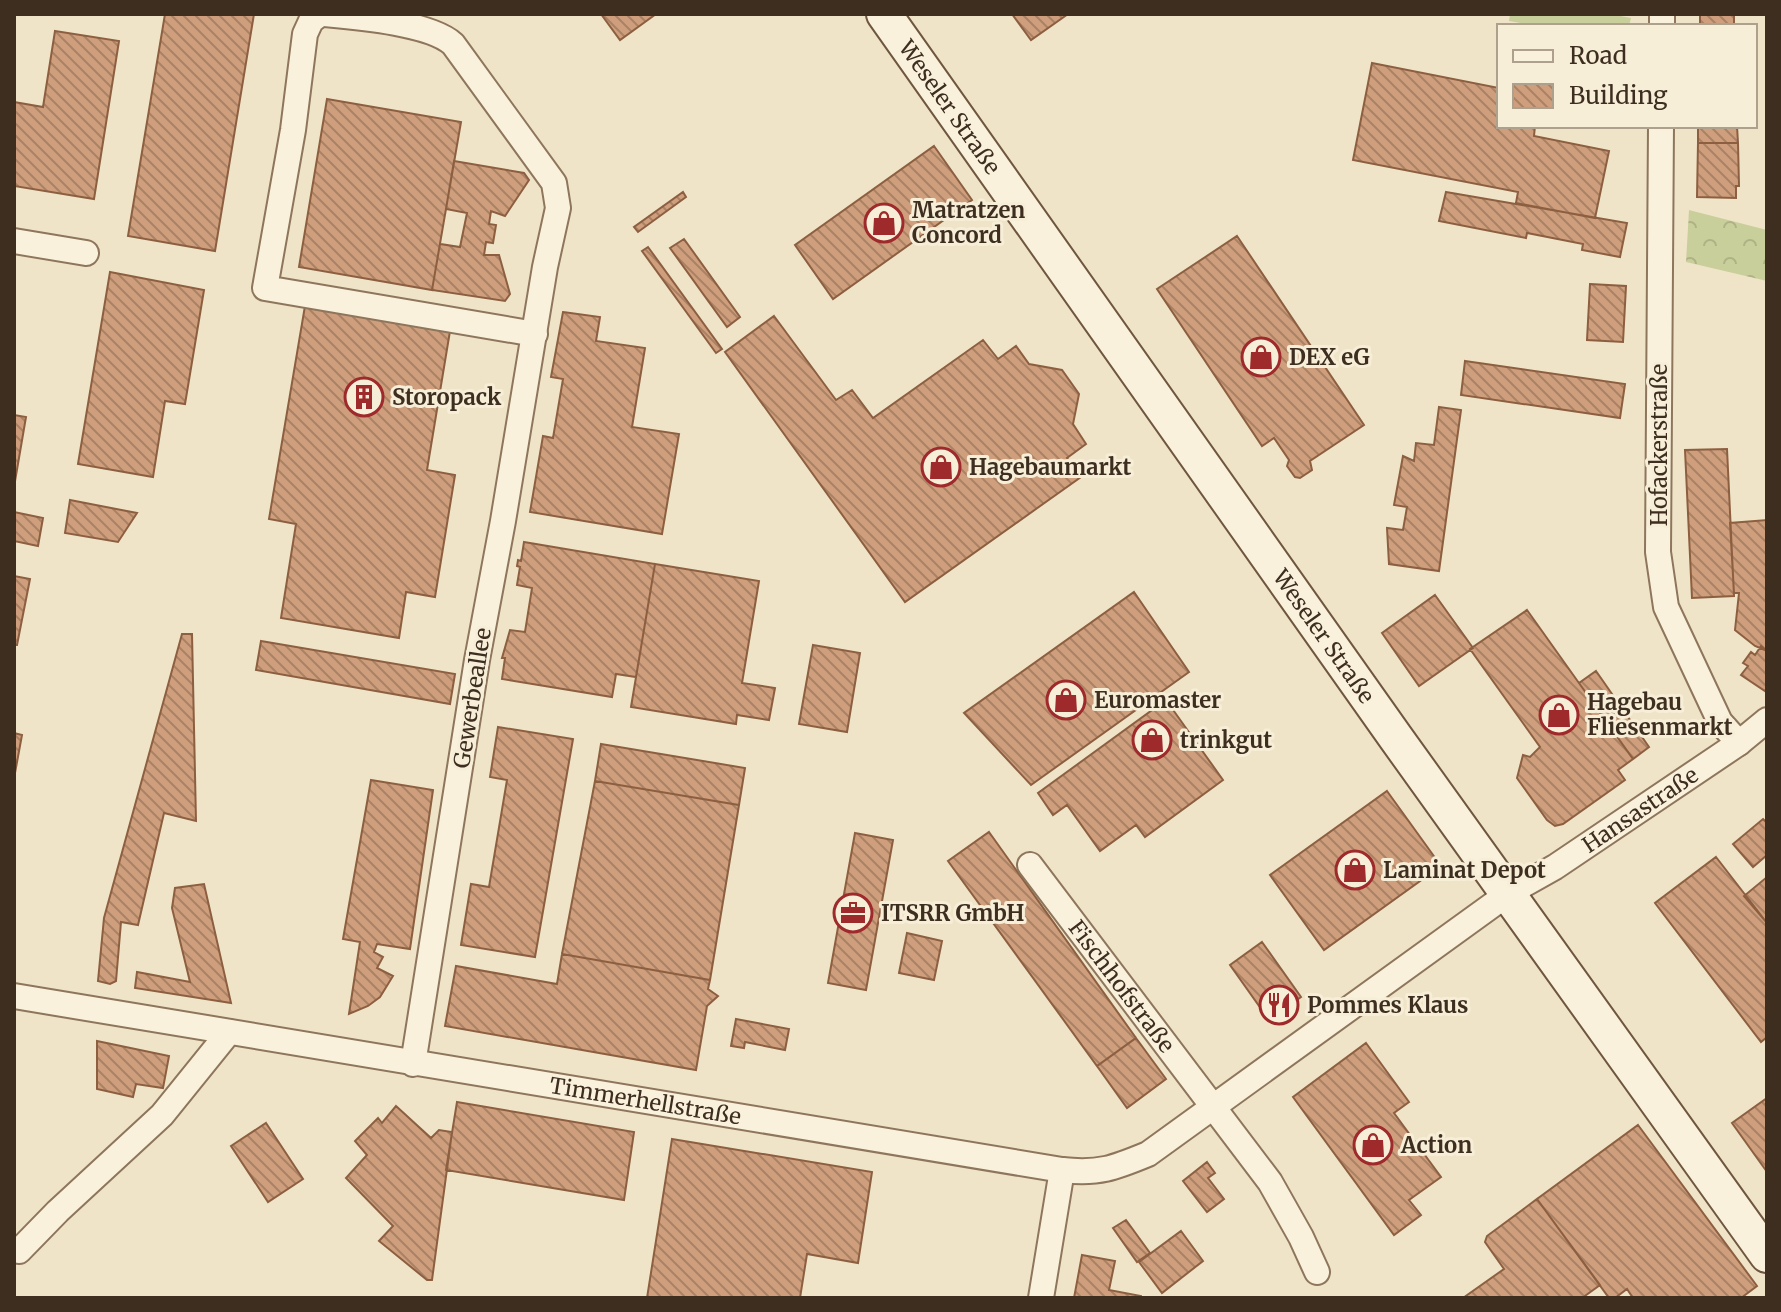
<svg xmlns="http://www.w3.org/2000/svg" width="1781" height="1312" font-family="Merriweather,serif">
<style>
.grass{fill:#c9cf9b}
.forest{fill:url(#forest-crowns)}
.building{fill:url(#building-back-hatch);stroke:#8d5f41;stroke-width:2}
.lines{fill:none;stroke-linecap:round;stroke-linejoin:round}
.minor-casing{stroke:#8d765c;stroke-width:28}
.secondary-casing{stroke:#6f573f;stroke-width:38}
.minor{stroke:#faf1dc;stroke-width:24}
.secondary{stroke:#faf1dc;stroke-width:34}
.labels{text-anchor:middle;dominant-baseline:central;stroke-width:6;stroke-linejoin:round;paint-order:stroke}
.street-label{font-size:22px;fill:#3d2e20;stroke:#f7eed8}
.poi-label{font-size:22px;font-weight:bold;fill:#3d2e20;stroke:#f7eed8;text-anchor:start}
</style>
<defs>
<pattern id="forest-crowns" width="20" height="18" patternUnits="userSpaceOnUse" patternTransform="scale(2)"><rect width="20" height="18" fill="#c9cf9b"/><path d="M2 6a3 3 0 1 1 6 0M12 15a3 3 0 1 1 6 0" fill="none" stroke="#aeb285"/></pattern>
<pattern id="building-back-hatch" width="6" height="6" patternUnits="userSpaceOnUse" patternTransform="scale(2)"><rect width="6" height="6" fill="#cf9f7d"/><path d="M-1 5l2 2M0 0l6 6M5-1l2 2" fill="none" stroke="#a98266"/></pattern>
</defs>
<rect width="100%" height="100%" fill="#f0e4c8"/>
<path class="grass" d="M1510 14H1610L1631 18 1629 26H1537L1509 21Z"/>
<path class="forest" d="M1689 210 1767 230V281L1686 262Z"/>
<path class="building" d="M165 14H254L215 251 128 236Z
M601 14H656L620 40Z
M1012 14H1068L1031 40Z
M1700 14H1734V26H1700Z
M55 31 119 41 94 199 14 186V102L43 107Z
M1372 63 1499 88V126H1535L1534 136 1609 151 1595 218 1516 203 1518 192 1353 160Z
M327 99 461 122 432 290 299 267Z
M1698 126H1737L1738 143H1698Z
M1698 143H1738L1739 186H1736V198L1697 197Z
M934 146 972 200 833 299 795 245Z
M454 161 524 173 529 180 505 216 491 211 489 224 496 225 493 243 486 242 484 255H499L510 294 505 301 432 290 440 244 460 247 467 213 446 209Z
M683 192 686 197 638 232 634 227Z
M1446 192 1627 223 1620 257 1582 250 1583 244 1527 233 1526 238 1439 221Z
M1237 236 1364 425 1310 461 1312 470 1300 478 1295 477 1287 466 1289 460 1274 438 1262 446 1157 289Z
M684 239 740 317 727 327 670 248Z
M648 247 722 349 716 353 642 251Z
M110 272 204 290 185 404 165 401 153 477 78 464Z
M1590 284 1626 286 1623 342 1587 340Z
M306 300 451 325 427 470 455 475 435 597 406 592 399 638 281 618 296 524 269 519Z
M563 312 600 317 596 341 645 348 632 427 679 434 662 534 530 512 543 436 553 438 563 379 551 377Z
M774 316 836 400 852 390 873 418 983 340 998 359 1016 346 1029 364 1062 370 1079 394 1073 424 1086 444 1067 458 1081 477 905 602 725 352Z
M1465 361 1625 384 1620 418 1461 395Z
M1439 407 1461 410 1439 571 1389 564 1387 528 1403 530 1407 507 1394 505 1403 456 1414 461 1416 443 1434 445Z
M14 415 26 417 14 487Z
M1727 449 1734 596 1692 598 1685 450Z
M70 500 137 513 118 542 65 533Z
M14 512 43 518 38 546 14 541Z
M1767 520V651L1755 646 1735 630 1739 593H1734L1730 523Z
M524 542 655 564 636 677 616 674 612 697 502 679 505 658H502L510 630 525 632 532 588 517 585 520 567 517 566 518 560 521 561Z
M655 564 759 581 742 683 775 688 769 720 737 715 736 724 631 707Z
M14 576 30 579 17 645H14Z
M1134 592 1189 672 1031 785 964 713Z
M1435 595 1473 648 1419 686 1382 633Z
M1527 610 1633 759 1618 770 1625 780 1563 824 1555 826 1547 820 1517 778 1523 755 1530 757 1540 747 1470 649Z
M182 634H192L196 821 164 813 138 925 121 922 116 981 110 984 98 981 104 918Z
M261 641 455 674 450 704 256 670Z
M813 645 860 653 847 732 799 724Z
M1761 646 1767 651V688L1765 691 1741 675 1748 666 1743 663 1751 652 1755 655Z
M1596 671 1649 747 1633 759 1579 683Z
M1166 700 1223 780 1145 837 1136 825 1100 851 1067 805 1053 815 1038 793Z
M498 727 573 739 535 957 461 945 471 884 489 887 507 780 490 777Z
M14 733 22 735 15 773H14Z
M601 744 745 768 739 805 595 781Z
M371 780 433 790 410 949 377 944 374 952 383 957 377 968 393 976 380 997 368 1006 349 1014 360 942 343 939Z
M595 781 739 805 710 980 562 954Z
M1387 791 1441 866 1324 950 1270 875Z
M1763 819 1767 823V855L1753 867 1733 844Z
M989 832 1136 1038 1097 1066 948 861Z
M855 833 893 840 866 990 828 983Z
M1716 857 1767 923V1037L1761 1042 1655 903Z
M1767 877V923L1744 896Z
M204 884 231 1003 135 988 137 972 190 982 172 908 175 888Z
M907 933 942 941 934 980 899 973Z
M1262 942 1301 997 1269 1020 1230 965Z
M562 954 710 980 708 989 718 996 707 1006 696 1070 445 1026 456 966 557 984Z
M736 1019 789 1029 785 1050 745 1042 744 1048 731 1046Z
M1136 1038 1166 1079 1127 1108 1097 1066Z
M97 1041 169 1056 163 1088 136 1084 133 1097 97 1089Z
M1366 1043 1409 1102 1394 1113 1441 1177 1409 1200 1421 1215 1394 1235 1293 1097Z
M1767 1098V1172L1732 1123Z
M457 1102 634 1132 624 1200 446 1170Z
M396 1106 431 1138 439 1130 452 1132 432 1280H427L379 1241 393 1226 346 1178 367 1155 355 1141 378 1118 382 1123Z
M266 1123 303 1179 268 1202 231 1146Z
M1638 1125 1757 1286 1741 1298H1633L1627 1289 1615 1298H1609L1537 1199Z
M672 1139 872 1172 858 1263 807 1254 800 1298H647Z
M1207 1162 1215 1173 1208 1178 1224 1199 1207 1212 1183 1181Z
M1537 1199 1600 1285 1582 1298H1463L1504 1269 1485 1242 1487 1236Z
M1126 1220 1150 1253 1137 1262 1113 1228Z
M1181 1231 1203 1261 1162 1293 1139 1262Z
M1082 1255 1115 1261 1109 1290 1141 1296V1298H1074Z"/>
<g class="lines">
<defs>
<g id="minor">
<path d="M320 14 311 21 305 34 293 130 265 288 535 334"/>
<path d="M324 14C357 17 430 23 453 44L554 183 558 208 545 267 503 521 477 660 413 1064"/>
<path d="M1662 26V14"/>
<path d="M1661 126 1658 552 1666 607 1720 722 1739 743"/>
<path d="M14 241 86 253"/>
<path id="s1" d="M1030 865 1270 1182 1301 1237 1317 1272"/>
<path id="s2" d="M14 996 1062 1170C1100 1174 1114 1168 1148 1154L1509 893 1555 867 1739 743 1767 720"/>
<path d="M19 1251 58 1211 162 1115 229 1032"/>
<path d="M1041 1298 1062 1170"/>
</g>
<g id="secondary">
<path id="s3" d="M884 14 1396 738 1767 1255"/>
</g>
</defs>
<use href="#minor" class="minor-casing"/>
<use href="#secondary" class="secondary-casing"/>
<use href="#minor" class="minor"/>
<use href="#secondary" class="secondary"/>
</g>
<defs>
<symbol id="shop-ring" viewBox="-11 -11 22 22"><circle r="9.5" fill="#f7eed8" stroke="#9e2a2b" stroke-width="1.5"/><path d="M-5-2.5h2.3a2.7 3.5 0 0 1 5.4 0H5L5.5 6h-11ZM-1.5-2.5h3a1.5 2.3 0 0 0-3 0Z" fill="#9e2a2b"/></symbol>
<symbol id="building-ring" viewBox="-11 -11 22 22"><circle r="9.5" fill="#f7eed8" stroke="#9e2a2b" stroke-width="1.5"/><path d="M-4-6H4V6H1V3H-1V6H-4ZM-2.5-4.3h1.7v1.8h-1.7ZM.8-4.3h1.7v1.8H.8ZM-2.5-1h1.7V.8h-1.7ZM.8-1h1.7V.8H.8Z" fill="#9e2a2b"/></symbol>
<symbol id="office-ring" viewBox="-11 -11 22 22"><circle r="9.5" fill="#f7eed8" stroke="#9e2a2b" stroke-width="1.5"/><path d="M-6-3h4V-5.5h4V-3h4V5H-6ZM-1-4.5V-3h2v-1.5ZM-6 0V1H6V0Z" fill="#9e2a2b"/></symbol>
<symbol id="restaurant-ring" viewBox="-11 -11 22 22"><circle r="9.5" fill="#f7eed8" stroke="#9e2a2b" stroke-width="1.5"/><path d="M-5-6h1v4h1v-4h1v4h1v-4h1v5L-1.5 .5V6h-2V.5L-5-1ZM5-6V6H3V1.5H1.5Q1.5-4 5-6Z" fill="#9e2a2b"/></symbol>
</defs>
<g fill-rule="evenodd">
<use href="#shop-ring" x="862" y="201" width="44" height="44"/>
<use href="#shop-ring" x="1239" y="335" width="44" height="44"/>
<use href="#building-ring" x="342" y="375" width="44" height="44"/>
<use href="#shop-ring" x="919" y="445" width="44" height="44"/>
<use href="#shop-ring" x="1044" y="678" width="44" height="44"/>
<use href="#shop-ring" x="1537" y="693" width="44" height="44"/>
<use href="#shop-ring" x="1130" y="718" width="44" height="44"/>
<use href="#shop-ring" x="1333" y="848" width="44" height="44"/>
<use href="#office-ring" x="831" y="891" width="44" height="44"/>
<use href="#restaurant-ring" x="1257" y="983" width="44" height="44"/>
<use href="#shop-ring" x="1351" y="1123" width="44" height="44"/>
</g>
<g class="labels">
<g class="street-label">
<text stroke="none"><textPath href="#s3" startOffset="114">Weseler Straße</textPath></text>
<text transform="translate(1659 445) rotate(-90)">Hofackerstraße</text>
<text stroke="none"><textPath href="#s3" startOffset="762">Weseler Straße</textPath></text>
<text transform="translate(472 698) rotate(-81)">Gewerbeallee</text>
<text stroke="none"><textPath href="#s2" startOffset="1752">Hansastraße</textPath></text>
<text stroke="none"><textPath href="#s1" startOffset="152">Fischhofstraße</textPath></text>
<text stroke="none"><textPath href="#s2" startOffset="640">Timmerhellstraße</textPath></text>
</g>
<g class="poi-label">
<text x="912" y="210">Matratzen<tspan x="912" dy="25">Concord</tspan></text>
<text x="1289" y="357">DEX eG</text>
<text x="392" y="397">Storopack</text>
<text x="969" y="467">Hagebaumarkt</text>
<text x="1094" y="700">Euromaster</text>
<text x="1587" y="702">Hagebau<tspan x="1587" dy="25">Fliesenmarkt</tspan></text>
<text x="1180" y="740">trinkgut</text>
<text x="1383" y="870">Laminat Depot</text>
<text x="881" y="913">ITSRR GmbH</text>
<text x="1307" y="1005">Pommes Klaus</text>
<text x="1401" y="1145">Action</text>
</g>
</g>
<rect width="1781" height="1312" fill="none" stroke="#3d2e20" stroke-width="32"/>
<rect x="1497" y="24" width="260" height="104" fill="#f7eed8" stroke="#ada18e" stroke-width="2"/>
<rect x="1513" y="50" width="40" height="12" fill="#faf1dc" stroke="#ada18e" stroke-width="2"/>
<text x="1569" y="64" font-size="24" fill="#3d2e20">Road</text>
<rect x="1513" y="84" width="40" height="24" fill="url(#building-back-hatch)" stroke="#ada18e" stroke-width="2"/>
<text x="1569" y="104" font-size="24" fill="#3d2e20">Building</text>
</svg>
